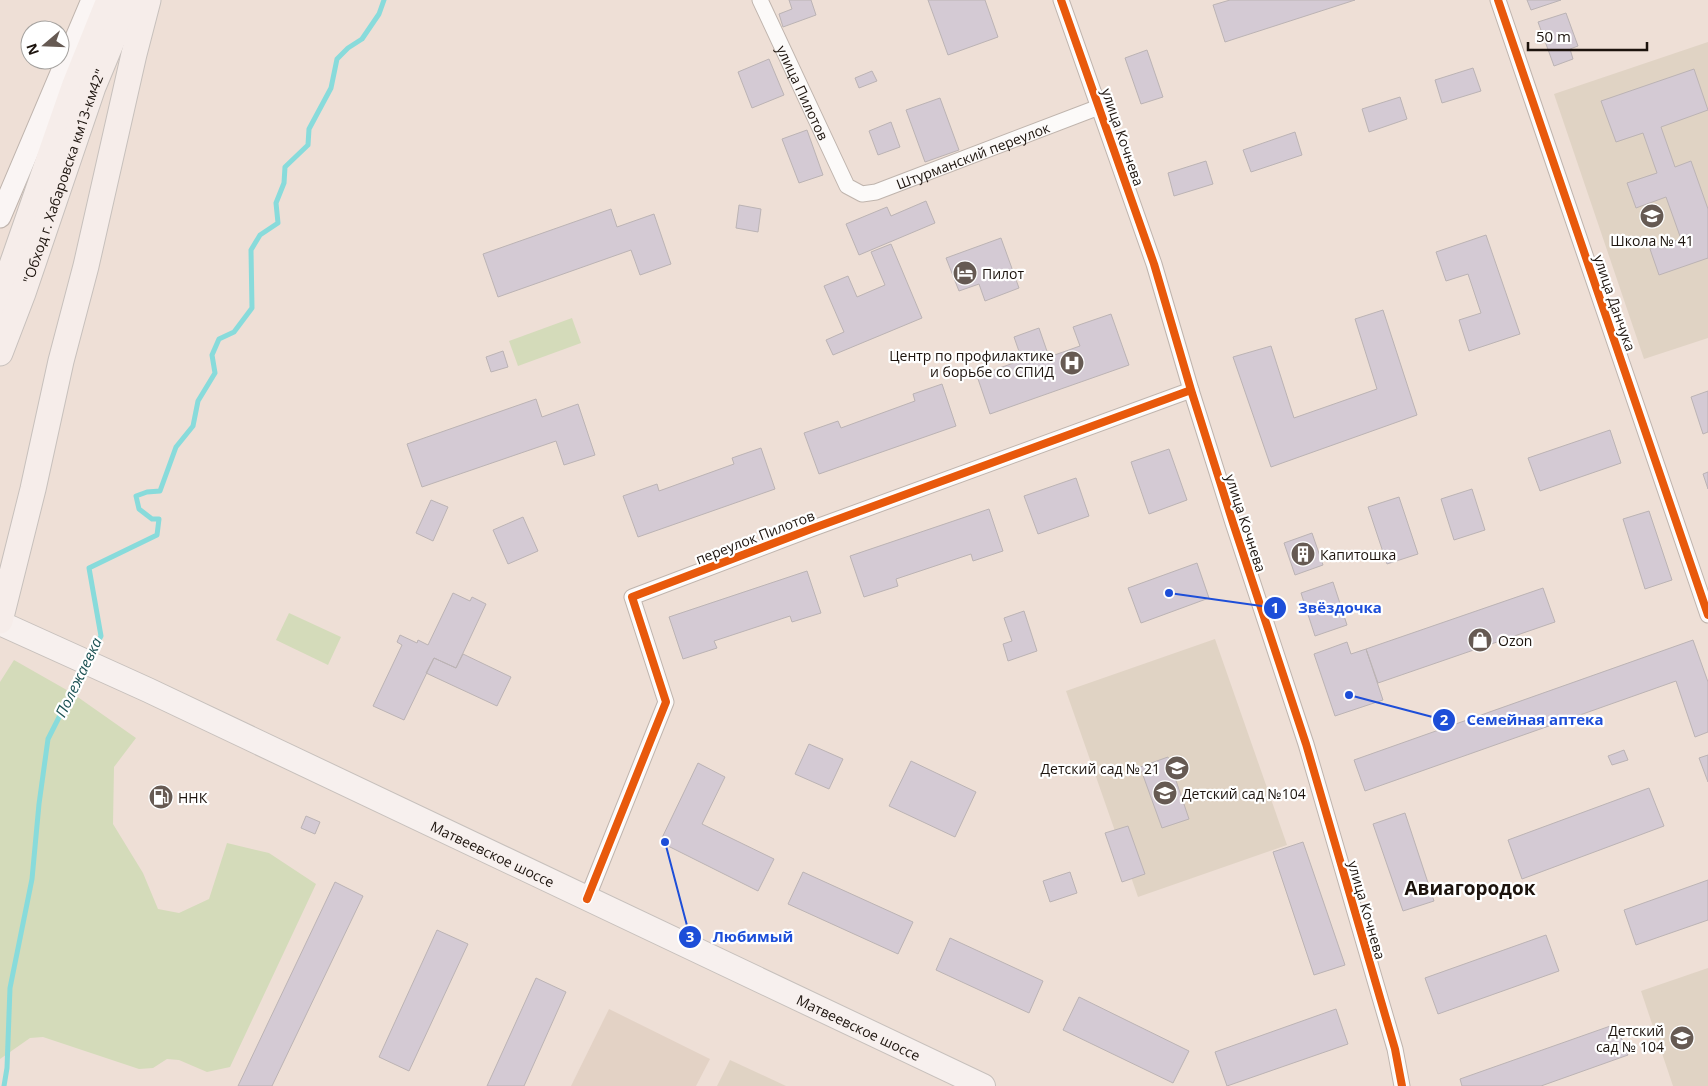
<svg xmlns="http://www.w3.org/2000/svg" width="1708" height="1086" font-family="'Open Sans',sans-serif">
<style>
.commercial{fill:#e3d2c5}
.education{fill:#e0d3c4}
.green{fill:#d4dbba}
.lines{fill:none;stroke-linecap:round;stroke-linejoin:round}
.stream{stroke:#88dbdb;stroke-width:5}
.building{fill:#d4cad4;stroke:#bbb3b4}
.minor-casing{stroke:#bfb4ad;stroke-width:17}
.secondary-casing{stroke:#bfb4ad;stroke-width:23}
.primary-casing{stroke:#c7c0bc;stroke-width:26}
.trunk-casing{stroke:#c7c0bc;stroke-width:27}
.minor{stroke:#fcfaf9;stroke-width:15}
.secondary{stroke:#faf5f4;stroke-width:21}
.primary{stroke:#f7f0ee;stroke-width:24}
.trunk{stroke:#f6edea;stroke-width:25}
.cycleway-casing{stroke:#fff;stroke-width:11}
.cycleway{stroke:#e8590c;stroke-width:8}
.labels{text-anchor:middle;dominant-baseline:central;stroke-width:4.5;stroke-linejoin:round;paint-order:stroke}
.street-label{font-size:14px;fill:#1c130d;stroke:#fff}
.poi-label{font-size:14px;fill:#1c130d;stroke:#fff;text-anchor:start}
.water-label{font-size:15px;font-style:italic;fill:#1c5254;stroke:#fff}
.district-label{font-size:19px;font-weight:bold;fill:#1c130d;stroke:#fff}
.leader{fill:none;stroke:#1d4ed8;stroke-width:2}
.callout-dot{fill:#1d4ed8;stroke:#fff;stroke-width:2}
.mark-label{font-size:15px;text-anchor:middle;font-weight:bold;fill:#fff}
.callout-label{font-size:15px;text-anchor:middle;font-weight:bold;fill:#1d4ed8;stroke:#fff;stroke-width:4.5;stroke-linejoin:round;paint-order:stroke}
</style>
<rect width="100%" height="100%" fill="#eedfd6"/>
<path class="commercial" d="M609 1009 710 1059 696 1086H571Z"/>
<path class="education" d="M1708 42V338L1644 359 1554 94Z
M1215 639 1287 845 1138 897 1066 691Z
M1708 968V1086H1673L1641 991Z
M730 1060 786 1086H717Z"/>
<path class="green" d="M572 318 581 343 518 366 509 341Z
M289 613 341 637 328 665 276 640Z
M14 660 72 693 136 738 114 767 113 824 143 873 158 909 179 913 209 899 227 843 269 853 316 884 230 1067 207 1072 179 1060 167 1059 153 1068 139 1069 43 1037 30 1038 0 1059V682Z"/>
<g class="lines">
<path class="stream" d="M90 656 101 636 89 568 157 535 159 519H152L139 509 136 496 147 492 160 491 176 447 193 426 198 401 215 373 212 355 219 339 234 332 252 308 251 250 260 235 278 223 276 203 284 183 285 167 308 145 309 129 331 88 337 59 348 48 362 39 379 14 384 0
M4 1086 7 1068 10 988 32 879 39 804 48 739 84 668"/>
</g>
<path class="building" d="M789 0H811L816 15 783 27 779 14 792 9Z
M928 0H985L998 37 948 55Z
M1230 0H1355L1225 42 1213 5Z
M1527 0H1561L1531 10Z
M1566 13 1578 46 1570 49 1573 59 1554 66 1538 22Z
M1147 50 1163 97 1141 104 1125 58Z
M769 59 784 95 752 108 738 72Z
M1473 68 1481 91 1442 103 1435 80Z
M1694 69 1708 110 1661 127 1675 167 1691 161 1708 209V258L1659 275 1650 249 1681 239 1666 197 1636 208 1627 183 1657 173 1643 133 1616 142 1601 101Z
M872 71 877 81 859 88 855 78Z
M1400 97 1407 119 1369 132 1362 109Z
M940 98 959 150 925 162 906 110Z
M891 122 900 147 878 155 869 131Z
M807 130 823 175 799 183 782 139Z
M1295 132 1302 155 1251 172 1243 150Z
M1206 161 1213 184 1174 196 1168 173Z
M926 201 935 223 859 255 846 224 887 207 891 216Z
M739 205 761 209 758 232 736 228Z
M611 209 617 227 654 214 671 264 640 275 631 250 498 297 483 254Z
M1486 235 1520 334 1469 351 1459 320 1481 313 1468 274 1446 281 1436 252Z
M1001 238 1019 288 985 301 979 284 959 291 946 258Z
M891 244 922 318 833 355 826 340 844 332 824 286 848 276 857 297 885 285 871 252Z
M1383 310 1417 415 1271 467 1233 357 1271 346 1294 418 1377 389 1355 319Z
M1111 314 1129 365 990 414 977 376 1022 360 1014 337 1039 328 1049 357 1080 346 1073 327Z
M503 351 508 367 491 372 486 357Z
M942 384 956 426 819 474 804 433 838 421 841 428 915 401 913 394Z
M1708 391V432L1703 434 1691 397Z
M536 399 542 417 578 404 595 455 564 465 556 441 422 487 407 444Z
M1610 430 1621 463 1540 491 1528 458Z
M761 448 775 489 638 537 623 496 657 484 659 491 734 464 732 458Z
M1169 449 1187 500 1149 514 1131 462Z
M1708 472V489L1703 474Z
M1076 478 1089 516 1038 534 1024 496Z
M1472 489 1485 530 1454 540 1441 499Z
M1399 497 1418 554 1387 564 1368 507Z
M431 500 448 507 433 541 416 533Z
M989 509 1003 551 973 561 971 554 896 579 898 586 864 597 850 556Z
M1649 511 1672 580 1645 589 1623 519Z
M523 517 538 551 508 564 493 530Z
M1312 533 1323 565 1295 575 1284 543Z
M1197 563 1209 598 1141 623 1128 588Z
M807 571 821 613 792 622 790 616 714 641 717 648 683 659 669 617Z
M1333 582 1347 625 1315 636 1301 593Z
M1543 588 1555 622 1378 683 1366 649Z
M453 593 470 601 472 597 486 604 456 668 434 658 404 720 373 706 402 645 397 642 400 635 417 643 418 640 428 645Z
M1024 611 1037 651 1008 661 1003 644 1012 641 1004 618Z
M1693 640 1708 682V732L1695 737 1676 681 1365 791 1354 760Z
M1347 642 1351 654 1366 649 1383 700 1335 716 1314 654Z
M463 654 511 677 497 706 426 673 434 658 456 668Z
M809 744 843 759 829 789 795 774Z
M1624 750 1628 760 1612 765 1608 756Z
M1708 755V782L1699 758Z
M1168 757 1189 819 1162 828 1140 767Z
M911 761 976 792 955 837 889 806Z
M698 763 725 777 702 824 774 859 758 891 660 842Z
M161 788 164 806 156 807 153 789Z
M1649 788 1664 826 1522 879 1508 840Z
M1405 813 1434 901 1403 911 1373 824Z
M306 816 320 822 315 834 301 828Z
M1128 826 1145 874 1122 882 1105 833Z
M1303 842 1345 965 1314 975 1273 852Z
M803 872 913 922 898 954 788 904Z
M1070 872 1077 893 1050 902 1043 881Z
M1708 880V920L1636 945 1624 910Z
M335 882 363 896 272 1086H238Z
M437 930 468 944 409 1071 379 1057Z
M1546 935 1559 971 1438 1014 1425 978Z
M950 938 1043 981 1029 1013 936 970Z
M536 978 566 992 524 1086H487Z
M1079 997 1189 1051 1173 1083 1063 1030Z
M1336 1009 1348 1044 1227 1086 1215 1052Z
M1616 1024 1628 1055 1541 1086H1462L1460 1079Z"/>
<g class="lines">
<defs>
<g id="minor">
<path id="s1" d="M760 0 847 186 862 194 876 192 1099 107"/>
<path d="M1061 0 1154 264 1191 390 1233 523 1306 744 1395 1049 1402 1086"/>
<path d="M1498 0 1708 615"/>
<path d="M587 899 666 702 632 597 811 529 1191 390"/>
</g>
<path id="secondary" d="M0 217 92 0"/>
<g id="primary">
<path id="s2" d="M0 623 148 690 983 1086"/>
</g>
<g id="trunk">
<path d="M0 307 5 285 74 87 109 0"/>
<path id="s3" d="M0 353 23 293 93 87 129 0"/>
<path d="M0 621 33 489 61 361 86 266 134 54 148 0"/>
</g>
</defs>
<use href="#minor" class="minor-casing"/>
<use href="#secondary" class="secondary-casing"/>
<use href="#primary" class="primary-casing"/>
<use href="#trunk" class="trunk-casing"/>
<use href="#minor" class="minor"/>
<use href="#secondary" class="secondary"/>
<use href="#primary" class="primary"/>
<use href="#trunk" class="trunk"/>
<defs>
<path id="cycleway" d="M1061 0 1154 264 1191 390 1233 523 1306 744 1395 1049 1402 1086
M1498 0 1708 615
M587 899 666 702 632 597 811 529 1191 390"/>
</defs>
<use href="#cycleway" class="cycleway-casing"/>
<use href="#cycleway" class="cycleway"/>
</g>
<defs>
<symbol id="school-disc" viewBox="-11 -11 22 22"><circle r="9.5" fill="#665a53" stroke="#fff"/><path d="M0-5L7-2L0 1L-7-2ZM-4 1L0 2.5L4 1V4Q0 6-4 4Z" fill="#fff"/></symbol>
<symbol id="hotel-disc" viewBox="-11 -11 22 22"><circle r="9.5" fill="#665a53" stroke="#fff"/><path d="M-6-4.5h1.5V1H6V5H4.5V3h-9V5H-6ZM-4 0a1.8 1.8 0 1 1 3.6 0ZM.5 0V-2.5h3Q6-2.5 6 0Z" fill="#fff"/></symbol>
<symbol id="hospital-disc" viewBox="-11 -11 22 22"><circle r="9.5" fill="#665a53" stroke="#fff"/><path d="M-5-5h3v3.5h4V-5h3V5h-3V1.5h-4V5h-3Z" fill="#fff"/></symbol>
<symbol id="building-disc" viewBox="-11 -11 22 22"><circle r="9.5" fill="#665a53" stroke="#fff"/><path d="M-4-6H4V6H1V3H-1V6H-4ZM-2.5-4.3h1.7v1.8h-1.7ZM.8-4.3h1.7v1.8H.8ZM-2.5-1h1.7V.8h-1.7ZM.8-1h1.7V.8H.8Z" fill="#fff"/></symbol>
<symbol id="shop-disc" viewBox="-11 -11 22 22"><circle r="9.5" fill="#665a53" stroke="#fff"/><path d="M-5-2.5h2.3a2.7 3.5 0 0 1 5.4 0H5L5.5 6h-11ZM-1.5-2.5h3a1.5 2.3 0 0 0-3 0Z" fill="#fff"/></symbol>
<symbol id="fuel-disc" viewBox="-11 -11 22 22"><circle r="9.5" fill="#665a53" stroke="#fff"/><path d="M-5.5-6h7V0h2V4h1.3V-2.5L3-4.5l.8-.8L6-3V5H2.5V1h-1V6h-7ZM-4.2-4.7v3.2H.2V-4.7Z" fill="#fff"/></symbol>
</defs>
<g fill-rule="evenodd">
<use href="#school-disc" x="1638" y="202" width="28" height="28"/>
<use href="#hotel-disc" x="951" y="259" width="28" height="28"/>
<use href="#hospital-disc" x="1058" y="349" width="28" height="28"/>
<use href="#building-disc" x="1289" y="540" width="28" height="28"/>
<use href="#shop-disc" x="1466" y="626" width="28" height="28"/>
<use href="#school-disc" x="1163" y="754" width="28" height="28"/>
<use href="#school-disc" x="1151" y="779" width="28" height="28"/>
<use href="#fuel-disc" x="147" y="783" width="28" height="28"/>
<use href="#school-disc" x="1668" y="1024" width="28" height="28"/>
</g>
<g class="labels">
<g class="street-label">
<text stroke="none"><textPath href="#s1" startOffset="102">улица Пилотов</textPath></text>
<text transform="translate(1123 137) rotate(71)">улица Кочнева</text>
<text stroke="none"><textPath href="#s1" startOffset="340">Штурманский переулок</textPath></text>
<text stroke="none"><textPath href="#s3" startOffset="188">"Обход г. Хабаровска км13-км42"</textPath></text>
<text transform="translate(1615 303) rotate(71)">улица Данчука</text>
<text transform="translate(1246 523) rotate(72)">улица Кочнева</text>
<text transform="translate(755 537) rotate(-21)">переулок Пилотов</text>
<text stroke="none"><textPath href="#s2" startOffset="544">Матвеевское шоссе</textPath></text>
<text transform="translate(1367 910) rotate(74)">улица Кочнева</text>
<text stroke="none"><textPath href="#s2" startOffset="949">Матвеевское шоссе</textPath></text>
</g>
<g class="poi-label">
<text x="1652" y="240" text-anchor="middle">Школа № 41</text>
<text x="982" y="273">Пилот</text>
<text x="1054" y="355" text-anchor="end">Центр по профилактике<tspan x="1054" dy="16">и борьбе со СПИД</tspan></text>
<text x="1320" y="554">Капитошка</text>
<text x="1498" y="640">Ozon</text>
<text x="1160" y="768" text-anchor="end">Детский сад № 21</text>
<text x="1182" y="793">Детский сад №104</text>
<text x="178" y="797">ННК</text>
<text x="1664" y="1030" text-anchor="end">Детский<tspan x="1664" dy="16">сад № 104</tspan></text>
</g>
<g class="water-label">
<text transform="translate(78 677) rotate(-64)">Полежаевка</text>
</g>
<g class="district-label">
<text x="1470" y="888">Авиагородок</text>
</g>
</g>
<path class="leader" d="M1169 593L1275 608M1349 695L1444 720M665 842L690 937"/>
<g class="callout-dot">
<circle cx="1169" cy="593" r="5"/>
<circle cx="1349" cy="695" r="5"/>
<circle cx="665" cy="842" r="5"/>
<circle cx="1275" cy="608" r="12"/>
<circle cx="1444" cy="720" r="12"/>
<circle cx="690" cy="937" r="12"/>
</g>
<g class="mark-label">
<text x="1275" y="613">1</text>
<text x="1444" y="725">2</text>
<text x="690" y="942">3</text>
</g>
<g class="callout-label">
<text x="1340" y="613">Звёздочка</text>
<text x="1535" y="725">Семейная аптека</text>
<text x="753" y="942">Любимый</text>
</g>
<g transform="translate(45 45) rotate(251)"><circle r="24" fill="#ffffff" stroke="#a4a19e"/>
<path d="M0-4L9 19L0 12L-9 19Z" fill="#665a53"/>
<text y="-8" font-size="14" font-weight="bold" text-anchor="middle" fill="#1c130d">N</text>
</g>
<path d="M1528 42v8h119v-8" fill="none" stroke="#1c130d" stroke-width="2.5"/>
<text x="1536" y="42" font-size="15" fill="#1c130d" stroke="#ffffff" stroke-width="4" paint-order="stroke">50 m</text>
</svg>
